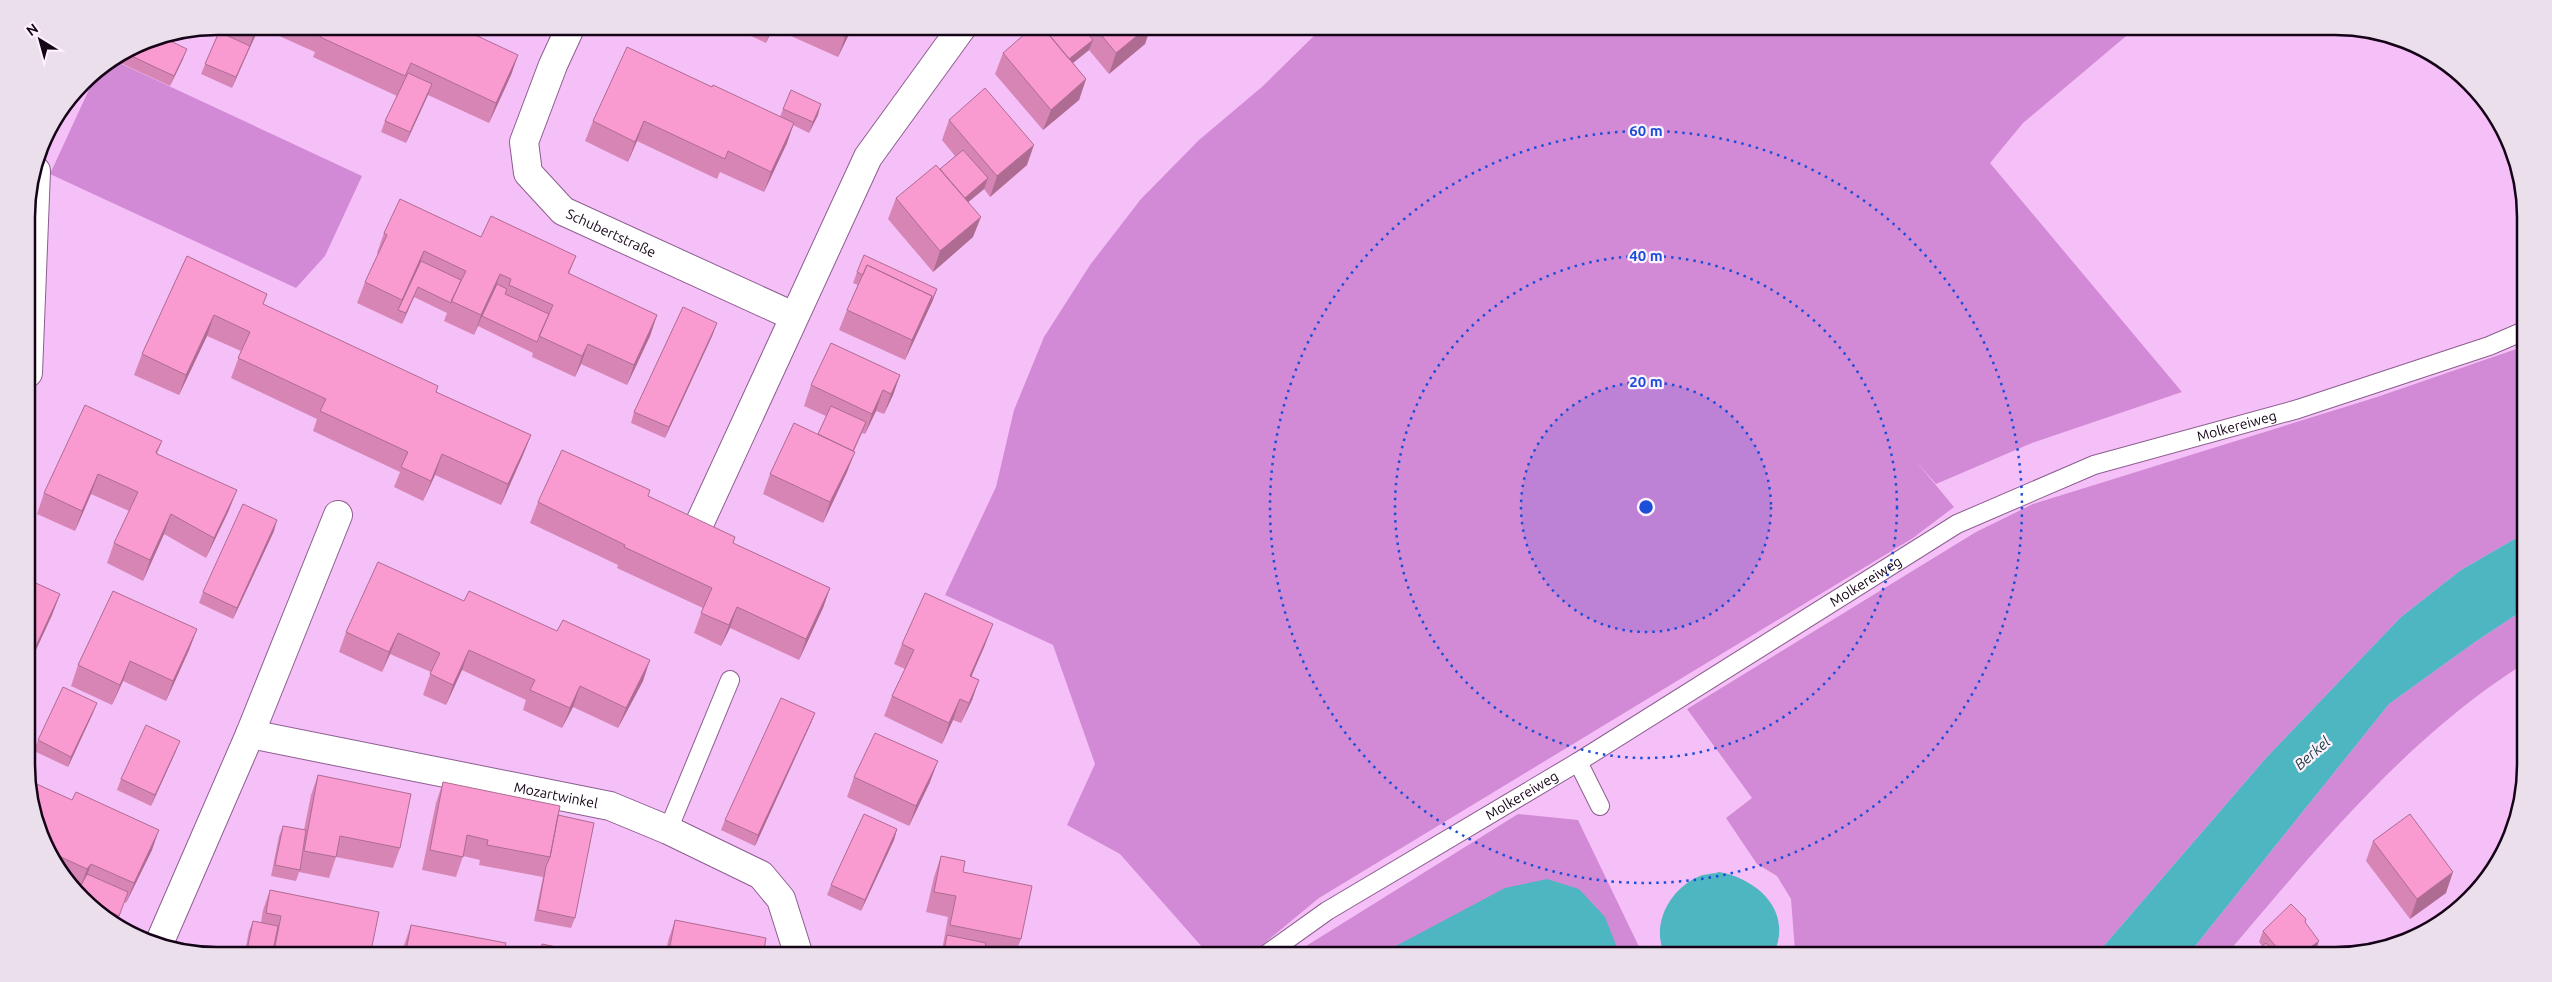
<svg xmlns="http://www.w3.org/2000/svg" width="2552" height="982" font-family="Ubuntu,sans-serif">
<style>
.green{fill:#d38ad6}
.water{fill:#4db6c1}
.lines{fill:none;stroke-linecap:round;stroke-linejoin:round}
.service-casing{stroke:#8d5e90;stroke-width:20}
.minor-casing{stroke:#8d5e90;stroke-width:30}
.service{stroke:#fff;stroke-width:18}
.minor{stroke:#fff;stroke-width:28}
.wall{fill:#d685b4}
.shaded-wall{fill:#ae6c92}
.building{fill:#f99bd1;stroke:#ae6c92}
.ring{fill:none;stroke:#1d4ed8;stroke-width:2.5;stroke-dasharray:2.5 5}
.labels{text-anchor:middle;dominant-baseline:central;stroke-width:4.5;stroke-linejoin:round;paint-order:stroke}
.street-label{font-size:14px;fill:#150417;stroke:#fdf2fd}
.water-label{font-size:15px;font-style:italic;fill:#1c3c40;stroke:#fdf2fd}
.rim{fill:none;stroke:#150417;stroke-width:2.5}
.centre{fill:#1d4ed8;stroke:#fdf2fd;stroke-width:2.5}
.ring-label{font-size:15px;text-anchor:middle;font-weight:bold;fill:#1d4ed8;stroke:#fdf2fd;stroke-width:4.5;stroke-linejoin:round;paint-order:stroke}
</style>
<rect width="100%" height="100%" fill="#f5c0f7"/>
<path class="green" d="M1324 26H2138L2023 123 1990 163 2182 392 2032 443 1936 484 1915 460 1954 507 1913 538 1319 898 1249 956H1210L1120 854 1067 825 1095 764 1053 645 945 595 996 487 1014 410 1044 337 1090 265 1141 199 1199 140 1263 86Z
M113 60 362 176 325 256 296 288 50 174 98 70Z
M2525 346V533L2461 570 2401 617 2266 758 2096 955H1792L1795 951 1791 899 1777 876 1757 864 1726 818 1752 798 1687 709 1976 532 2033 504 2377 397Z
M2525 609V663C2406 738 2316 849 2226 955H2188L2389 704 2475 642Z
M1518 814 1578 820 1643 955 1290 956Z"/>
<path class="water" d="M2525 533V609L2475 642 2389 704 2188 955H2096L2266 758 2401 617 2461 570Z
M1719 872C1759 879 1794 913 1773 955H1665C1650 925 1670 888 1700 876 1705 874 1713 874 1719 872Z
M1547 879 1579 889 1605 917 1620 955 1377 956 1505 888Z"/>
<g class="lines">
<defs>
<g id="service">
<path d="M1578 762 1600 806"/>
<path d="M668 830 730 680"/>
<path id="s1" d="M1264 956 1327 911 1578 762 1957 524 2094 465 2298 409 2489 346 2524 331"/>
</g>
<g id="minor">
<path id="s2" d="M571 26 553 65 524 142 528 173 563 211 793 316"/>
<path d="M28 373 36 171"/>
<path d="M696 531 868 157 963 26"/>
<path id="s3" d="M250 734 610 806 668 830 761 875 781 899 799 956"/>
<path d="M158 946 250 734 338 515"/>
</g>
</defs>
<use href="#service" class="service-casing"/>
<use href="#minor" class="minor-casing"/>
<use href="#service" class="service"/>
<use href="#minor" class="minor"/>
</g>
<path class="wall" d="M221 26H427L518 55 511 75 489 123 428 95 406 143 381 132 385 121 397 96 313 57 315 52 259 27 232 88 201 74Z
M509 26H517L516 29Z
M666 26H682L679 32Z
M742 26H853L838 57 773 28 766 43 740 31Z
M1045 26H1151L1145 44 1109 74 1089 50 1073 63 1086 79 1079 100 1043 130 995 74 1003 53Z
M145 41 183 59 170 86 114 60Z
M712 87 780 117 783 109 818 115 809 133 793 125 787 143 764 192 720 172 717 179 637 141 628 162 585 141 593 121Z
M949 120 1027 165 990 197 984 189 968 202 973 237 933 272 888 219 896 198 940 169 955 156 942 140Z
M384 233 481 237 576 256 569 274 657 315 650 336 627 385 581 364 575 377 532 357 533 352V353L478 326 474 335 444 321 447 313 414 297 402 324 357 303 365 282 378 254 377 253Z
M187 256 267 294 263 304 436 392 531 435 523 455 501 505 435 475 423 501 394 487 400 472 313 431 317 419 231 378 241 351 207 336 179 395 134 375 142 354Z
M857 272 933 300 905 360 839 330 847 310 858 285 853 283Z
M713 334 665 438 631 423 634 412Z
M900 375 893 395 884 414 876 411 865 434 862 433 854 451 847 472 823 523 763 494 770 474 818 434 826 416 804 406 811 385Z
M162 441 157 454 229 510 206 558 164 534 143 581 107 563 114 543 129 511 91 494 75 531 37 514 44 493Z
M648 496 733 543 830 588 823 608 799 660 730 628 721 646 694 633 703 608 617 568 618 565 530 523 538 502Z
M274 531 233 619 199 603 203 592Z
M29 580 60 594 52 615 29 665Z
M464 601 643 681 618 728 573 707 562 728 523 710 526 700 462 670 446 705 423 695 431 672 390 654 382 672 339 652 346 632Z
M197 629 189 650 166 701 123 681 112 705 71 686 78 665Z
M902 644 985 645 971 676 979 680 972 700 961 723 953 720 942 744 884 716 892 696 905 669 894 664Z
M93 713 68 767 34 751 38 740Z
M815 713 811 723 755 846 721 830 725 820Z
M176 751 151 806 117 790 121 779Z
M318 775 400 848 393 868 336 857 329 878 299 872 296 881 271 876 279 836 283 826 304 830 311 795Z
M854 777 930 782 909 826 847 797Z
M443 782 558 815 575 918 571 928 534 921 543 877 479 865 480 860 463 856 456 877 422 870 436 803Z
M897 829 894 840 861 911 827 895 831 885Z
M2373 841 2446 893 2410 919 2366 861Z
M46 849 152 850 126 903 124 902 116 926 111 923 77 893 79 889 70 885Z
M941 856 963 872 1021 939 1014 956H996L983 953V956H941L948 917 926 912 934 877Z
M270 890 370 956H244L249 931 253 921 261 922 263 910Z
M675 920 763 956H665L668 941Z
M2305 922 2315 952 2310 955H2251L2262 946 2259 942 2263 931Z
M411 925 504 956H402L404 945Z"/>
<path class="shaded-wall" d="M258 26H260L246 56 253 36Z
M772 26H774L766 43Z
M851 26H853L838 57 845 37Z
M1149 26H1151L1145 44 1109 74 1116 53Z
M1093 40 1089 50 1058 75 1062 64Z
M250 46 246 56 232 88 236 77Z
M187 49 183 59 170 86 174 76Z
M518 55 511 75 489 123 496 103Z
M1086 79 1079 100 1043 130 1051 110Z
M432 84 428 95 406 143 410 132Z
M821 104 818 115 809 133 813 122Z
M644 121 637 141 628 162 635 142Z
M794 123 787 143 764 192 771 172Z
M1034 145 1027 165 990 197 997 176Z
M988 178 984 189 954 214 958 203Z
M981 217 973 237 933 272 940 251Z
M424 251 417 272 398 310 402 300Z
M500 274 493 295 482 316 474 335 481 315Z
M418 287 414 297 402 324 406 313Z
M937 289 933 300 905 360 912 340 932 296Z
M214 315 207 336 179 395 186 375Z
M657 315 650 336 627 385 634 365Z
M717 323 713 334 665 438 669 427Z
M588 344 581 364 575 377 582 356Z
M900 375 893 395 884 414 891 394Z
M883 390 876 411 865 434 872 414Z
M866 422 862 432 844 470 848 460Z
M531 435 523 455 501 505 508 484Z
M855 452 847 472 823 523 830 502Z
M442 454 435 475 423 501 431 481Z
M98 474 91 494 75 531 82 511Z
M237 490 229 510 206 558 214 538Z
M171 514 164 534 143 581 150 560Z
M277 520 274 531 233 619 237 608Z
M830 588 823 608 799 660 806 639Z
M60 594 52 615 29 665 36 646Z
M737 607 730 628 721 646 729 625Z
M993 624 985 645 963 696 970 676Z
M197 629 189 650 166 701 173 681Z
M398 633 390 654 382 672 389 652Z
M469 650 462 670 446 705 453 685Z
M650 660 643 681 618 728 626 708Z
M130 661 123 681 112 705 120 685Z
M979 680 972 700 961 723 969 703Z
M580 686 573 707 562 728 570 708Z
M960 699 953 720 942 744 949 723Z
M97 703 93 713 68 767 71 757Z
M815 713 811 723 755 846 758 835Z
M180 741 176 751 151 806 155 795Z
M938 761 930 782 909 826 916 806Z
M897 829 894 840 861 911 865 900Z
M159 830 152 850 126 903 134 883Z
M91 864 84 885 80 889 87 869Z
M2453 872 2446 893 2410 919 2417 899Z
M2319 941 2315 952 2310 955H2300Z"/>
<path class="building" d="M231 26H258L253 36Z
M310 26H456L518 55 496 103 411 63 405 76 320 37 322 32Z
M822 26H851L845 37Z
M1034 26H1042L1086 79 1051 110 1003 53Z
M1045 26H1081L1093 40 1069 59 1043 28Z
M1094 26H1149L1116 53Z
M219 32 250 46 236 77 205 64Z
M162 37 187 49 174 76 125 53 145 41Z
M627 47 712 87 713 85 794 123 771 172 728 151 725 159 644 121 635 142 593 121Z
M408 73 432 84 410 132 385 121Z
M985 88 1034 145 997 176 949 120Z
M791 90 821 104 813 122 783 109Z
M963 150 988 178 965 198 940 169Z
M936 165 981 217 940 251 896 198Z
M400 199 481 237 491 216 576 256 568 273 657 315 634 365 588 344 582 356 539 336 553 305 509 285 511 279 500 274 481 315 451 301 466 271 424 251 402 300 365 282 387 235 384 233Z
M864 255 937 289 929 306 932 296 867 265 863 275 857 272Z
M187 256 267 294 263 304 438 386 436 392 531 435 508 484 442 454 431 481 401 467 408 452 320 411 326 399 238 358 250 332 214 315 186 375 142 354Z
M421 261 461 280 451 303 418 287 406 313 398 310Z
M867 265 932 296 912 340 847 310Z
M497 284 507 289 505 294 549 314 537 342 482 316Z
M683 307 717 323 669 427 634 412Z
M831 343 900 375 891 394 883 390 872 414 811 385Z
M85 405 162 441 156 452 157 454 237 490 214 538 171 514 150 560 114 543 138 492 98 474 82 511 44 493Z
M831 406 866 422 853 451 818 434Z
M794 423 855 452 830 502 770 474Z
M562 450 650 490 648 496 735 537 733 543 830 588 806 639 737 607 729 625 701 613 712 588 624 547 625 545 538 502Z
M243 504 277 520 237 608 203 592Z
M378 562 464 601 469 591 557 631 563 620 650 660 626 708 580 686 570 708 530 690 535 680 469 650 453 685 430 674 440 653 398 633 389 652 346 632Z
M29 580 60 594 36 646 29 642Z
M113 591 197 629 173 681 130 661 120 685 78 665Z
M925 593 993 624 970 676 979 680 969 703 960 699 949 723 892 696 914 650 902 644Z
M63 687 97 703 71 757 38 740Z
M781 698 815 713 758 835 725 820Z
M146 725 180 741 155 795 121 779Z
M875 733 938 761 916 806 854 777Z
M318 775 411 794 400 848 340 836 336 857 304 851Z
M30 781 72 800 76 792 159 830 134 883 91 864 87 869 48 851 46 849 30 802Z
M443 782 560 806 550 857 487 845 488 840 467 835 463 857 430 850Z
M864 814 897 829 865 900 831 885Z
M2410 814 2453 872 2417 899 2373 841Z
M558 815 594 823 575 918 538 910 546 866 550 857Z
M283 826 306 830 300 870 275 865Z
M941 856 965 861 963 872 1032 886 1021 939 950 925 956 896 934 892Z
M87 874 128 892 119 916 85 900 77 893Z
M270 890 379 912 370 956H273L281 916 266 913Z
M2291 904 2306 919 2305 922 2319 941 2300 955H2283L2263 931Z
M675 920 766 938 763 956H668Z
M253 921 278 926 272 956 253 952 248 945Z
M411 925 506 943 504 956H405Z
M947 935 986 943 983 956H943Z
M2266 943 2276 955H2251Z
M542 944 599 956H539Z"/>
<circle cx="1646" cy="507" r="125" fill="#1d4ed8" fill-opacity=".12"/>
<g class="ring">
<circle cx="1646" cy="507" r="125"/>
<circle cx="1646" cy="507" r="251"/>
<circle cx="1646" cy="507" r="376"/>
</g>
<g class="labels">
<g class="street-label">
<text stroke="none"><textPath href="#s2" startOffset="261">Schubertstraße</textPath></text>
<text stroke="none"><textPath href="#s1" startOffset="1114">Molkereiweg</textPath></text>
<text stroke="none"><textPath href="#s1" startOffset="709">Molkereiweg</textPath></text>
<text stroke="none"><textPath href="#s1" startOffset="304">Molkereiweg</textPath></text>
<text stroke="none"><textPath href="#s3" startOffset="312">Mozartwinkel</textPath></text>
</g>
<g class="water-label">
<text transform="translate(2312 753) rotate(-41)">Berkel</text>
</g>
</g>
<path d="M0 0H2552V982H0ZM217 35H2335A182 182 0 0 1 2517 217V765A182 182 0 0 1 2335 947H217A182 182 0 0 1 35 765V217A182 182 0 0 1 217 35Z" fill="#eadfeb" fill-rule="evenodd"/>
<path class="rim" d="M217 35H2335A182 182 0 0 1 2517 217V765A182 182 0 0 1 2335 947H217A182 182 0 0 1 35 765V217A182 182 0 0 1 217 35Z"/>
<circle cx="1646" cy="507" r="8" class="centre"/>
<g class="ring-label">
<text x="1646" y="136">60 m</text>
<text x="1646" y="261">40 m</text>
<text x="1646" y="387">20 m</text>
</g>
<g transform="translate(40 40) rotate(323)" stroke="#fdf2fd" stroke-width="4" paint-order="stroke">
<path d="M0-4L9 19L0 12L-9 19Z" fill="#150417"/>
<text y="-8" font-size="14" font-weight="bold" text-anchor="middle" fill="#150417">N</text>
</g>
</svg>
